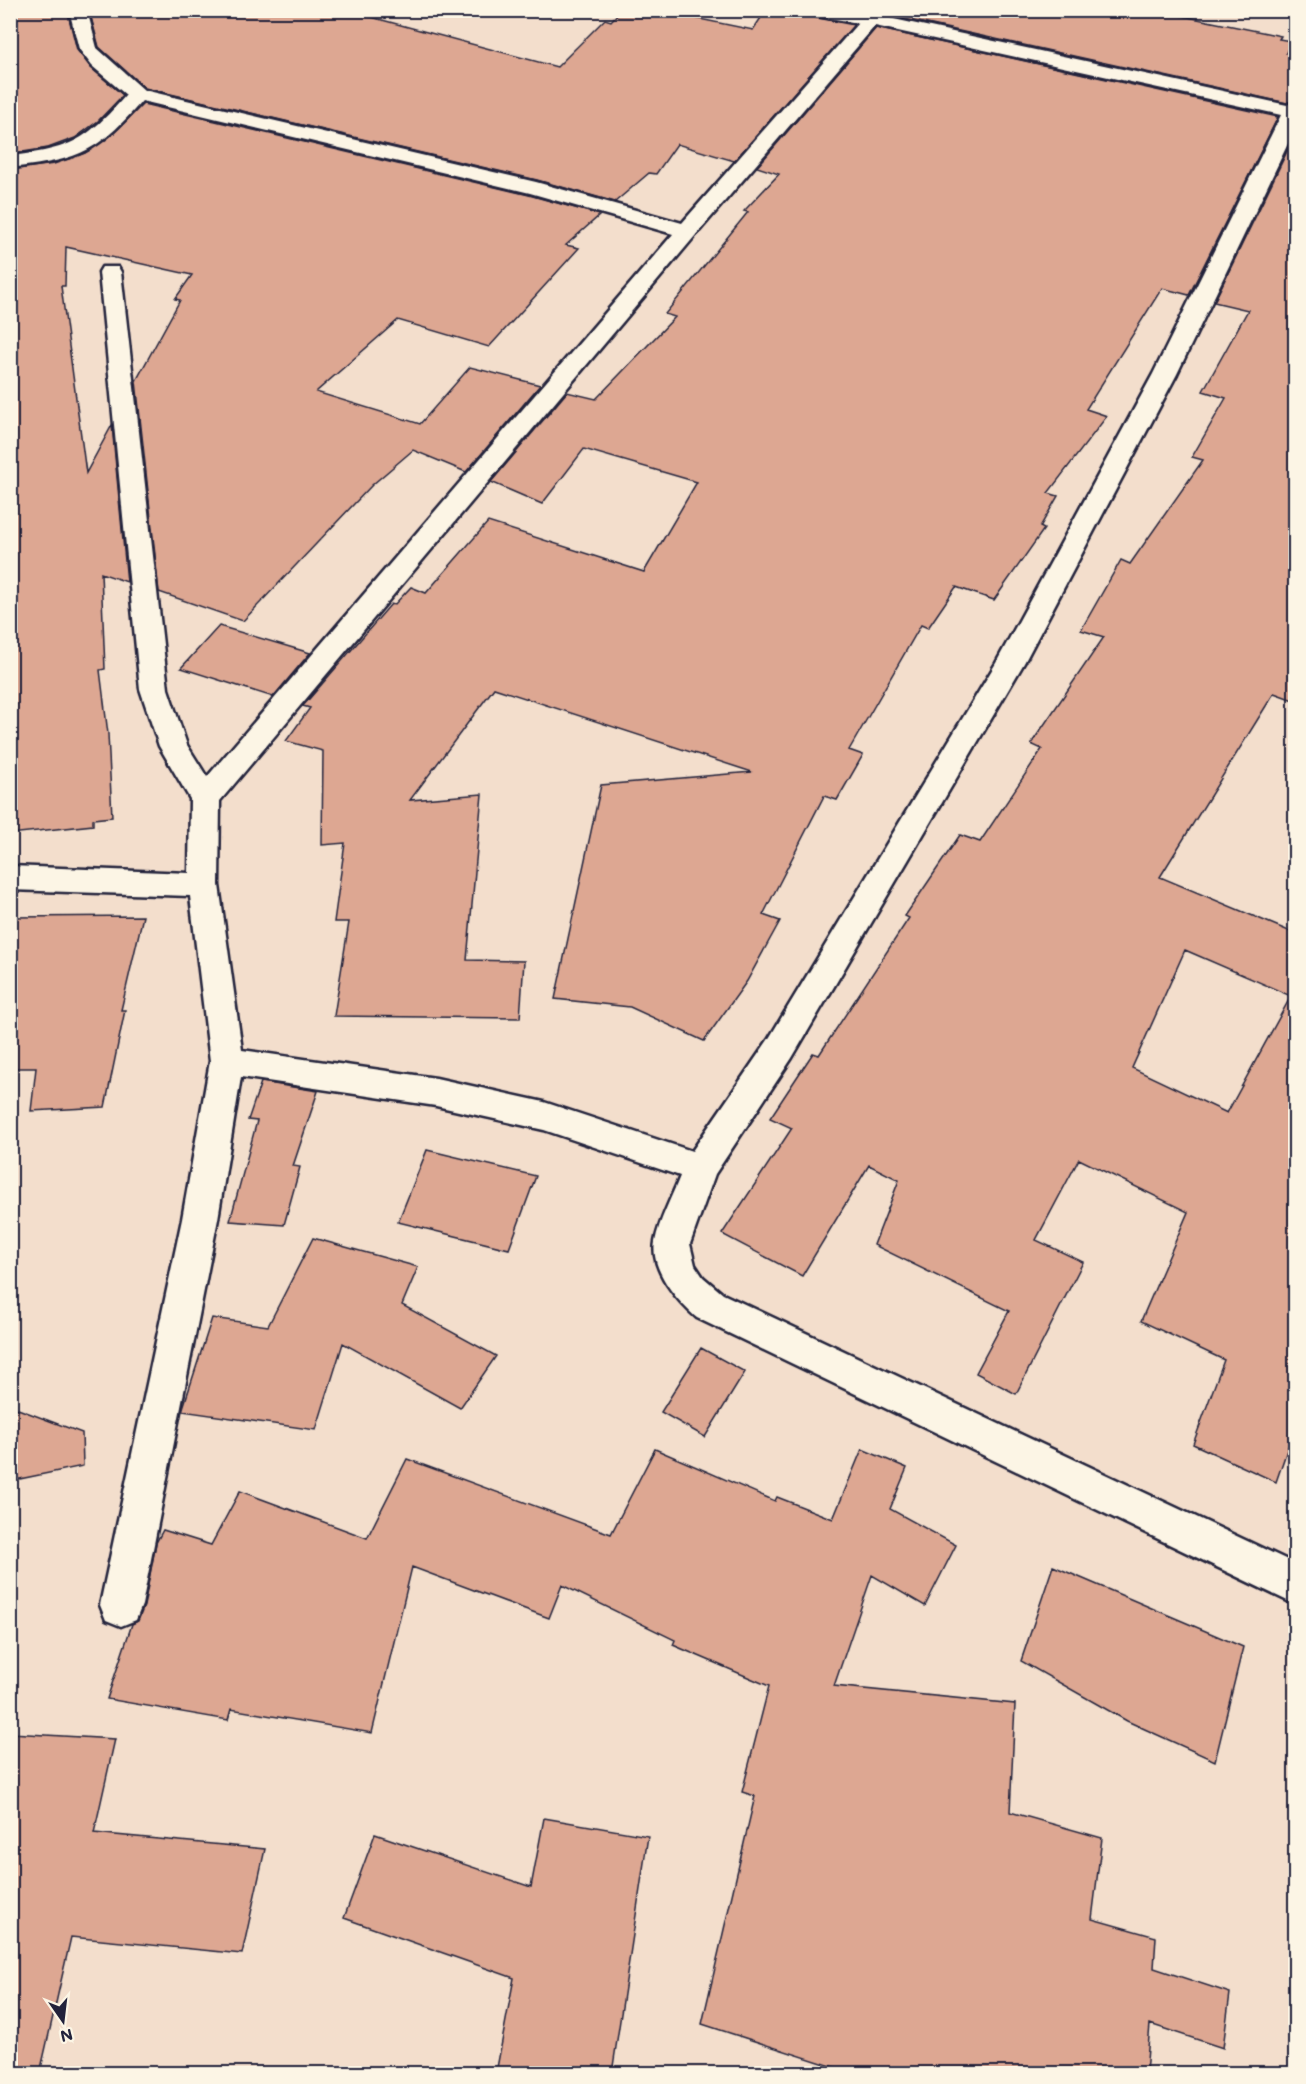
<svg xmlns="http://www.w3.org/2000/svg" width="1306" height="2084" font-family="Mali,sans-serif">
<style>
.building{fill:#dda792;stroke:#22223b;stroke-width:1.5;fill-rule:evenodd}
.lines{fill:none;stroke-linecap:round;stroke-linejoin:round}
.street-casing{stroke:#22223b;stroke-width:5}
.street{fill:#fcf5e5;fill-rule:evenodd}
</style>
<rect width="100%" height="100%" fill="#f3decc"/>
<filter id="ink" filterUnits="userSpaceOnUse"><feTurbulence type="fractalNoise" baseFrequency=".0167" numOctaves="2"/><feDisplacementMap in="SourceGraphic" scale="12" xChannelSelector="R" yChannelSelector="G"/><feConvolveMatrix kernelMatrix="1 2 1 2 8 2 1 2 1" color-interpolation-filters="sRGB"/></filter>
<g filter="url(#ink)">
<path class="building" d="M10 10H67L77 50 91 68 123 95 98 121 75 138 48 148 10 154Z
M89 10H345L557 67 605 19 611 21 621 10H656L753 30 766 10H802L813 17 854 25 734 161 677 144 656 174 649 173 615 202 537 180 145 88 99 47Z
M864 10H1153L1281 36 1279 39 1291 41 1286 53 1296 55V98L1287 103Z
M876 28 1278 117 1189 295 1162 288 1086 409 1107 416 1048 493 1058 496 1040 527 1044 529 994 600 956 587 928 628 921 625 849 750 863 755 837 800 824 796 763 915 780 921 747 981 704 1041 630 1007 555 999 601 785 752 772 494 688 410 800 482 794 467 960 524 961 520 1018 334 1016 349 922H334L345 843 322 845 323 751 286 741 310 708 303 706 391 604 394 605 411 587 426 593 488 522 644 572 697 482 584 449 542 504 491 482 567 392 596 399 675 317 665 314 748 212 744 211 779 174 757 167Z
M143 104 529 195 600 215 566 245 579 248 489 347 398 320 316 392 420 424 470 367 540 385 466 472 413 450 372 485 243 621 159 592 136 381 180 300 175 299 192 275 66 247 65 286H61L86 473 112 425 127 582 101 573 105 669 100 670 108 734 112 817 93 819V825L10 834V170L54 164 85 153 113 134Z
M1296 133V701L1274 693 1160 877 1296 934V1424L1276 1482 1193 1444 1224 1360 1141 1321 1188 1212 1079 1159 1036 1240 1083 1262 1016 1394 976 1373 1009 1311 874 1245 899 1180 869 1165 802 1276 722 1234 792 1128 770 1118 813 1053 819 1055 909 918 905 916 960 835 980 842 1042 749 1031 744 1104 637 1081 630 1121 560 1130 564 1203 460 1192 457 1226 398 1203 391 1248 310 1214 302ZM1185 950 1291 996 1227 1113 1132 1068Z
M219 626 310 653 273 697 181 668Z
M143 916 121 1010H125L105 1107 31 1111 36 1068H10V917Z
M261 1082 318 1091 293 1166 300 1167 284 1225 230 1221 257 1121 248 1120Z
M427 1150 536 1176 509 1249 398 1222Z
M313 1238 418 1267 402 1305 496 1356 460 1408 343 1343 316 1430 182 1411 212 1318 268 1326Z
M701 1348 745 1372 705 1437 661 1412Z
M10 1406 82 1433 83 1466 10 1481Z
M655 1449 775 1501 777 1497 833 1519 862 1449 907 1468 890 1509 956 1545 925 1606 872 1575 834 1686 1015 1704 1010 1812 1102 1838 1092 1919 1156 1937 1154 1968 1230 1993 1223 2048 1150 2024 1146 2073H853L702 2024 755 1796 742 1792 769 1686 673 1645 675 1640 562 1585 549 1618 412 1567 372 1733 231 1709 228 1720 107 1699 132 1624 138 1621 144 1606 156 1543 163 1530 211 1545 240 1491 367 1538 407 1459 611 1534Z
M1053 1566 1243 1647 1215 1761 1127 1721 1021 1661Z
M10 1733 115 1739 94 1833 265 1849 242 1954 71 1937 40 2073H10Z
M544 1818 648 1836 612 2073H496L514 1978 344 1918 375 1834 531 1887Z"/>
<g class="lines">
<defs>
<path id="street" d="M69 10H87L97 48 144 90 536 182 682 223 858 23 813 15 804 10H848L871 14 1287 105 1296 100V127L1177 374 1024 663 792 1058 715 1174 690 1244 695 1265 703 1277 723 1294 1296 1564V1605L697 1318C678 1302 650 1270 655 1242 659 1220 672 1197 680 1176L544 1130 436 1106 241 1077 218 1219 142 1605 136 1620 121 1626 106 1620 100 1605 182 1219 210 1061 190 896 10 890V866L189 873 190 799 159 746 140 689 99 272 102 267H118L121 272 168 689 187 745 207 777 673 234 530 193 142 101C97 153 78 160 10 168V156C71 149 86 141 126 95L92 66 79 49ZM875 26 1281 115 1153 374 996 663 768 1040 692 1151 544 1102 436 1078 242 1050 219 885 220 801 695 236Z"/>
</defs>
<use href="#street" class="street-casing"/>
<use href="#street" class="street"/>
</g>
</g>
<rect width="1306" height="2084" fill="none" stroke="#fcf5e5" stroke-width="36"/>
<rect x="18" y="18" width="1270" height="2048" fill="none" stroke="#22223b" stroke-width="2" filter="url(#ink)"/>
<g transform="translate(63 2021) rotate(166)" stroke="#fcf5e5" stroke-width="4.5" paint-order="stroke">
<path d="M0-4.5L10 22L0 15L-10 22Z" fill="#22223b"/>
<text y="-9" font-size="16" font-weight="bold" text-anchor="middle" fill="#22223b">N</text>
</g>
</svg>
